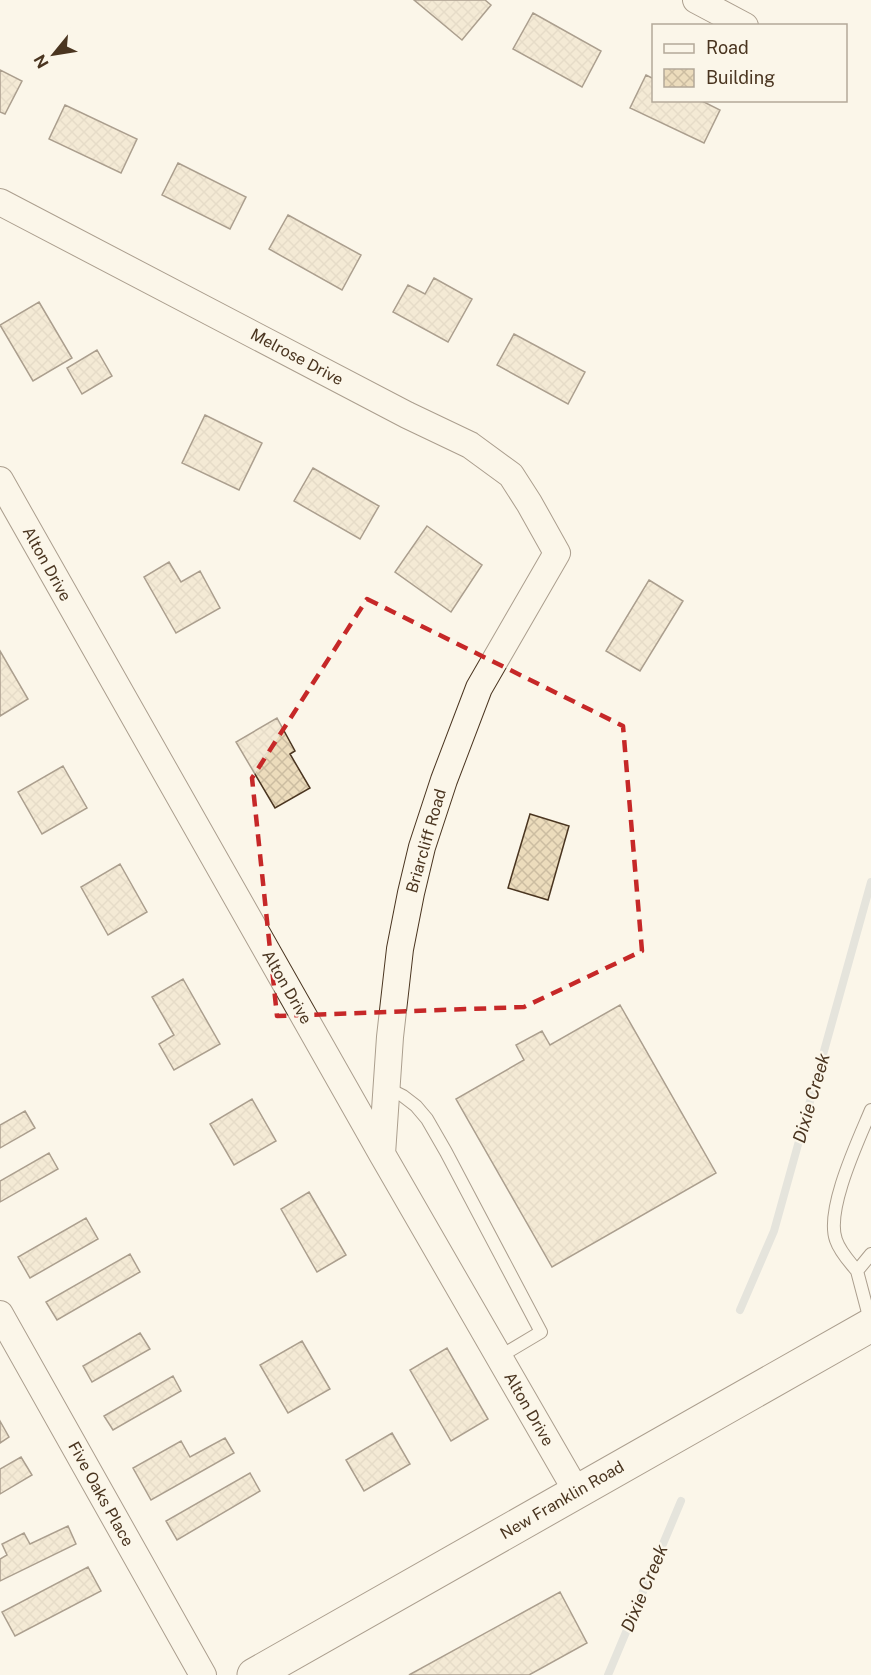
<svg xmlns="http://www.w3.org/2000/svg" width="871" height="1675" font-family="'Public Sans',sans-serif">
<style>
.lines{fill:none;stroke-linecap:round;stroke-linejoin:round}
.stream{stroke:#c9cecd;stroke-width:8}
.building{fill:url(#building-cross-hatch);stroke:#4a3520;stroke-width:1.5}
.lane-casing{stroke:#4a3520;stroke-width:14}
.street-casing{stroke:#4a3520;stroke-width:28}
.highway-casing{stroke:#4a3520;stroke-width:35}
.lane{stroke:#fbf6e9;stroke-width:12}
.street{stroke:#fbf6e9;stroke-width:26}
.highway{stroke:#fbf6e9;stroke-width:33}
.marked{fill:none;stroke:#c62828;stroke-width:4.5;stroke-dasharray:12 8;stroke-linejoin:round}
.labels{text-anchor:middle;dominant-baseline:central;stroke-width:4.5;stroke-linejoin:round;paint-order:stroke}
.street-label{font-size:16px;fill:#4a3520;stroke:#fbf6e9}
.water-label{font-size:18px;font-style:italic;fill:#4a3520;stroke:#fbf6e9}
</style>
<defs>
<pattern id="building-cross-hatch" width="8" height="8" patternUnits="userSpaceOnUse" patternTransform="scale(1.5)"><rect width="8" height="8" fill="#ecdcbc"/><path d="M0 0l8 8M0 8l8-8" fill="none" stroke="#ccbda1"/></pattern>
</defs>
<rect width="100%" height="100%" fill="#fbf6e9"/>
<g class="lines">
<path class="stream" d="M740 1310 774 1231 871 882
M608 1675 681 1501"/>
</g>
<path class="building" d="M414 0H485L491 5 462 40Z
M533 13 601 51 582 87 513 49Z
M0 70 22 81 5 114 0 112Z
M646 75 654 79V100H700L720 110 704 143 630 108Z
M65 105 137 139 121 173 49 139Z
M178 163 246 197 230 229 162 195Z
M288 215 361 255 342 290 269 249Z
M434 278 472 299 448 342 393 312 408 285 425 294Z
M39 302 72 358 33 381 0 325Z
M514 334 585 372 568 404 497 365Z
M97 350 112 376 82 394 67 368Z
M205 415 262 443 239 490 182 463Z
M313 468 379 506 360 539 294 501Z
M427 526 482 565 451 612 395 572Z
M169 562 181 582 200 571 220 608 176 633 144 577Z
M649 580 683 601 640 671 606 651Z
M0 651 28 699 0 716Z
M277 718 295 751 290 754 310 788 275 808 236 742Z
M63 766 87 808 42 834 18 792Z
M530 814 569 826 548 900 508 888Z
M120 864 147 912 108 935 81 887Z
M183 979 220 1044 174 1070 159 1044 174 1035 152 997Z
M620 1005 716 1173 552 1267 456 1099 524 1060 516 1045 542 1031 550 1045Z
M252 1099 276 1141 234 1165 210 1124Z
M25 1111 35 1128 0 1148V1125Z
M49 1153 58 1169 0 1202V1181Z
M309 1192 346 1255 317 1272 281 1209Z
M86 1218 98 1239 30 1278 18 1257Z
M130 1254 140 1272 57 1320 46 1302Z
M140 1333 150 1349 92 1382 83 1366Z
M302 1341 330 1389 288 1413 260 1365Z
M447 1348 488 1419 451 1441 410 1370Z
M173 1376 181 1391 113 1430 104 1416Z
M0 1421 9 1437 0 1443Z
M392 1433 410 1464 364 1491 346 1460Z
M225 1438 234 1453 151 1500 133 1468 181 1441 190 1457Z
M21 1457 32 1475 0 1494V1469Z
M250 1473 260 1491 177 1540 166 1521Z
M68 1526 76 1544 0 1581V1559L7 1555 2 1544 24 1533 30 1544Z
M88 1567 101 1591 15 1636 2 1612Z
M560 1592 587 1643 529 1675H409Z"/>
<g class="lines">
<defs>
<path id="lane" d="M387 1088 403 1096 416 1106 427 1119 446 1152 541 1332 499 1357
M857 1271C849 1261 840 1252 836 1240 825 1210 859 1139 871 1110
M871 1324 857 1271 871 1254"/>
<path id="street" d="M696 0 745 26
M0 202 407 415 470 445 511 475 529 503 557 553 479 688 444 780 422 847 411 893 400 949 390 1037 382 1154
M0 480 382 1154 577 1492
M0 1314 203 1675"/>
<path id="highway" d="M254 1675 871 1325"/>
</defs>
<use href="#lane" class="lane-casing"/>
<use href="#street" class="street-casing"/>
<use href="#highway" class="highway-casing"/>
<use href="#lane" class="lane"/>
<use href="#street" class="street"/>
<use href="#highway" class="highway"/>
</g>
<path d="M0 0H871V1675H0ZM367 599 623 726 642 951 524 1007 277 1016 252 778Z" fill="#fbf6e9" fill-opacity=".55" fill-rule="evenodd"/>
<path class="marked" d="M367 599 623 726 642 951 524 1007 277 1016 252 778Z"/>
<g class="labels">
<g class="street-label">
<text transform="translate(297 357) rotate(28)">Melrose Drive</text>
<text transform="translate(47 564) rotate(61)">Alton Drive</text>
<text transform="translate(426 841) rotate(-74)">Briarcliff Road</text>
<text transform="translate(287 987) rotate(60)">Alton Drive</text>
<text transform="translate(529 1409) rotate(60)">Alton Drive</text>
<text transform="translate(101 1494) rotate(61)">Five Oaks Place</text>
<text transform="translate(562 1500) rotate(-30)">New Franklin Road</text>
</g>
<g class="water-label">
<text transform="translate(811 1098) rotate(-74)">Dixie Creek</text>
<text transform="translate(644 1588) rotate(-67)">Dixie Creek</text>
</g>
</g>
<rect x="652" y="24" width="195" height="78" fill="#fbf6e9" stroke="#b4a999" stroke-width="1.5"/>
<rect x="664" y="44" width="30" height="9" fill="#fbf6e9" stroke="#b4a999" stroke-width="1.5"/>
<text x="706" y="54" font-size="18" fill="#4a3520">Road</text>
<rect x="664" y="69" width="30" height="18" fill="url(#building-cross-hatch)" stroke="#b4a999" stroke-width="1.5"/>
<text x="706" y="84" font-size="18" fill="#4a3520">Building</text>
<g transform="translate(54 54) rotate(240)" stroke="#fbf6e9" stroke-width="4.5" paint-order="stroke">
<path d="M0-4.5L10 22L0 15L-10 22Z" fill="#4a3520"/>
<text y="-9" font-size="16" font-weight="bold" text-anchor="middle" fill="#4a3520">N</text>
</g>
</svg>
